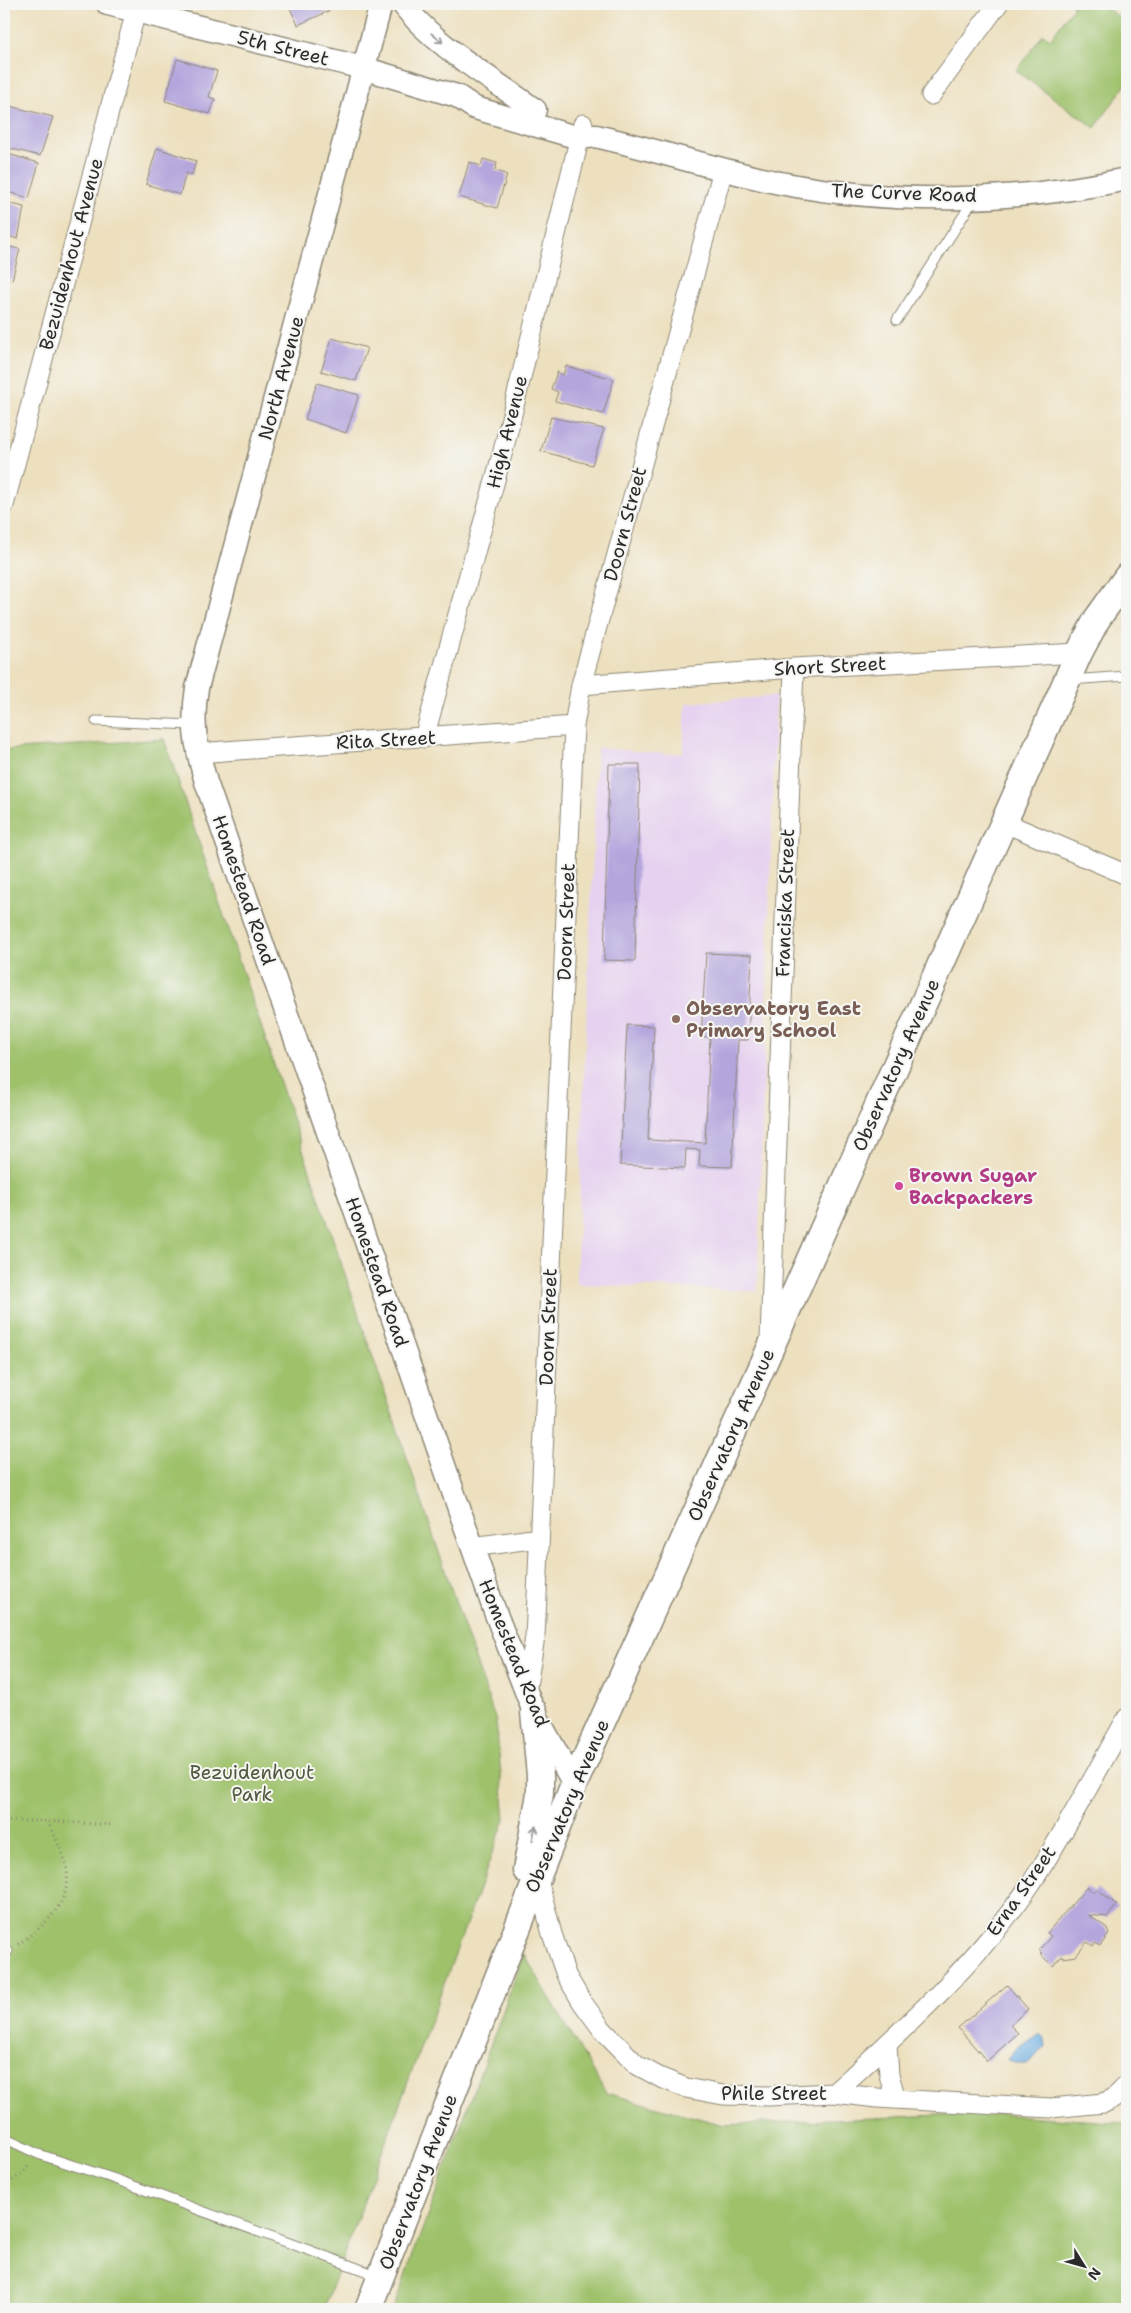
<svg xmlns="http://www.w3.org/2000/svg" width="1131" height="2313" font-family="'Shantell Sans',sans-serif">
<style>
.built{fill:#e6d2f0}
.green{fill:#9ec16b;stroke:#64764b}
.water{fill:#6daee1;stroke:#4c6c86}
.building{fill:#b4a5dd}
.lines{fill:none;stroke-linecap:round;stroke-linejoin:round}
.service-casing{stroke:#8c8675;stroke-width:11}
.minor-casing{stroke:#8c8675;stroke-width:21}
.tertiary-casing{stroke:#8c8675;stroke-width:25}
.secondary-casing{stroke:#8c8675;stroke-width:29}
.path{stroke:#8c8675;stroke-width:3;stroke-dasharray:1 4;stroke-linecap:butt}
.service{stroke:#fff;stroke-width:9}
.minor{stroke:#fff;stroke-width:19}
.tertiary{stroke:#fff;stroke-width:22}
.secondary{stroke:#fff;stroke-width:26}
.oneway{stroke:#a0a0a0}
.education-dot{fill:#8d6e63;stroke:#f6f6f2;stroke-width:2}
.hotel-dot{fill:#d1479c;stroke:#f6f6f2;stroke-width:2}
.labels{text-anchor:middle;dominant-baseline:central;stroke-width:4;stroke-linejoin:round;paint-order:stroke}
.street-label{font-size:19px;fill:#2b2b2b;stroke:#f6f6f2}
.education-label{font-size:19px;font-weight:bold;fill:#785e54;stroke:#f6f6f2;text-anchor:start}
.hotel-label{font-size:19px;font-weight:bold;fill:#b23c85;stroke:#f6f6f2;text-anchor:start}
.park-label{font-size:19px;fill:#4e583e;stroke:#f6f6f2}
</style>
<rect width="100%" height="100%" fill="#f6f6f2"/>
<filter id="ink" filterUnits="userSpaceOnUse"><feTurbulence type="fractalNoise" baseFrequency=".02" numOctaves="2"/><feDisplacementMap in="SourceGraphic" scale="10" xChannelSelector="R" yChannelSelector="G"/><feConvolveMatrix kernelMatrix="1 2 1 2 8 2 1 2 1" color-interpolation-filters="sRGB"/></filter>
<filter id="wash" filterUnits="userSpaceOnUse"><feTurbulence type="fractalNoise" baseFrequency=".0096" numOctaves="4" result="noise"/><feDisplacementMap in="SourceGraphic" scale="20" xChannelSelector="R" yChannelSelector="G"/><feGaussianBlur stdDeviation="1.12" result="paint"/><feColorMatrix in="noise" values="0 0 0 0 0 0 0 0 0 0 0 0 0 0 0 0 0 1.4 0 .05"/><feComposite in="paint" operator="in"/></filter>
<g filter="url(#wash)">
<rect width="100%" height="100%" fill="#ede0bf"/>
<path class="built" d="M776 696 757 1291 576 1284 597 748 669 754 683 753 686 703Z"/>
<path class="green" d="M1071 4H1101L1127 23V83L1095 128 1016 71 1043 34 1050 39 1074 6Z
M164 739 496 1721 505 1819 324 2309H4V750Z
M524 1954 606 2093 724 2125 981 2113 1127 2123V2309H393Z"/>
<path class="water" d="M1040 2033 1045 2039 1046 2047 1027 2064H1018L1006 2059 1018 2047Z"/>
<g id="blocks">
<path class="building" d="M288 4H326L329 11 298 25Z
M177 59 217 71 209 97 215 99 210 114 165 101Z
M10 106 53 117 40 156 4 147V129Z
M157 148 196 161 192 175 186 173 180 195 146 184Z
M8 154 39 163 29 198 4 191V169Z
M483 159 497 163 495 170 507 175 497 208 459 197 469 162 481 166Z
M4 202 24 207 18 239 4 235Z
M4 246 20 249 12 280 4 278Z
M332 338 367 348 356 381 321 371Z
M566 366 614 379 603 414 555 401 558 392 551 389 557 372 563 375Z
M317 383 359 395 346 433 305 419Z
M551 417 604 429 592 465 541 451Z
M609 764H640L635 961 604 960Z
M706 953 752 955 748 1040H738L732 1167 699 1166 700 1150 686 1149 685 1168 620 1165 627 1025 654 1026 648 1140 705 1143 710 1037H701Z
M1087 1887 1094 1893 1097 1889 1117 1905 1107 1917 1088 1915 1106 1927 1109 1934 1100 1946 1095 1943 1093 1946 1087 1942 1076 1956 1063 1958 1062 1956 1053 1966 1040 1954 1042 1953 1039 1950 1051 1936 1047 1933Z
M1007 1985 1028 2009 1010 2025 1018 2033 987 2061 958 2028Z"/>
</g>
</g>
<g filter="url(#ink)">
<use href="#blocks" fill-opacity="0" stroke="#8c8675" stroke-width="1"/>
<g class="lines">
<defs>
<path id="service" d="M897 320 974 199
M1070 680 1127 676
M96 721 193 725
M4 1954 8 1951
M4 2138 38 2154 112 2178 379 2276"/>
<path id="minor" d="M931 95 998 4
M4 505 136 11
M581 685 794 668 1079 653
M424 738 503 451 583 124
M197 753 574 726
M1003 822 1127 875
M770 1339 794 668
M472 1547 539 1538
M526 1692 535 1637 537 1596 574 726 581 685 723 170
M537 1876 552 1934 566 1975 582 2002 602 2029 637 2065 659 2077 686 2088 723 2095 768 2096 834 2093 877 2098 1051 2108 1104 2103 1114 2098 1127 2085
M887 2044 889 2075 896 2099
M834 2093C904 2029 982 1958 1034 1879 1068 1827 1096 1772 1127 1718"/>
<path id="tertiary" d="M108 4 363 68 457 96 475 108 579 138 596 136C657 150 717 170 780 183 893 205 1015 203 1127 179
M381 4 197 688C191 724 196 747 206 782L494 1609 534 1712 574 1784
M403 4C432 44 494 80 535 110"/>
<path id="secondary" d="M526 1870 540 1794V1775L534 1712
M368 2309 574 1784 770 1349 1079 653 1097 619 1127 577"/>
</defs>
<use href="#service" class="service-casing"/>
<use href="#minor" class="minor-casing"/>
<use href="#tertiary" class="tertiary-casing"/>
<use href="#secondary" class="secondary-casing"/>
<path class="path" d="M4 1821H48L111 1825
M18 1944C42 1928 71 1904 67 1871 65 1854 54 1836 48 1821
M4 2186 23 2173 30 2164"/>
<use href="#service" class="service"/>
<use href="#minor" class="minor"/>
<use href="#tertiary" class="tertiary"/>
<use href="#secondary" class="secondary"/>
</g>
<defs><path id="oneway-shaft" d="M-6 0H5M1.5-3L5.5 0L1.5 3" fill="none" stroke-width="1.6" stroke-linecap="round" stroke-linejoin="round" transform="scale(1.25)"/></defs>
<g class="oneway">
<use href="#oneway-shaft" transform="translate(437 38) rotate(39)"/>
<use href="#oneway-shaft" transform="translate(534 1833) rotate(-78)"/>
</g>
</g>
<circle class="education-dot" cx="676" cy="1019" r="5"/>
<circle class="hotel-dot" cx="899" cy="1186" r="5"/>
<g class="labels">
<g class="street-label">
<text transform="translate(283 48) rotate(14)">5th Street</text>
<text transform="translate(904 193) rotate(2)">The Curve Road</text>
<text transform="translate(71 254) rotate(-75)">Bezuidenhout Avenue</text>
<text transform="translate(281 378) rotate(-75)">North Avenue</text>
<text transform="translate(507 432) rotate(-76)">High Avenue</text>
<text transform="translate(625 524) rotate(-75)">Doorn Street</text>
<text transform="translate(830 666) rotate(-3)">Short Street</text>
<text transform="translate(386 740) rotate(-3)">Rita Street</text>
<text transform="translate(244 890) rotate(71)">Homestead Road</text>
<text transform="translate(785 903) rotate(-88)">Franciska Street</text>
<text transform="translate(566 922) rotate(-88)">Doorn Street</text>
<text transform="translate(896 1065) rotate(-66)">Observatory Avenue</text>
<text transform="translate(377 1272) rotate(71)">Homestead Road</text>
<text transform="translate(548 1327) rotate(-88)">Doorn Street</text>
<text transform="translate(731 1435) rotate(-66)">Observatory Avenue</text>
<text transform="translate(514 1653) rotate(68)">Homestead Road</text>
<text transform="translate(567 1806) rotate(-67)">Observatory Avenue</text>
<text transform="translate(1021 1891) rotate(-55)">Erna Street</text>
<text x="774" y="2093">Phile Street</text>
<text transform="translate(418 2182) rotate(-69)">Observatory Avenue</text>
</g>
<g class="education-label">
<text x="686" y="1008">Observatory East<tspan x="686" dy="22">Primary School</tspan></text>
</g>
<g class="hotel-label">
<text x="909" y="1175">Brown Sugar<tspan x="909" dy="22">Backpackers</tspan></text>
</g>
<g class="park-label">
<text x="252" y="1772">Bezuidenhout<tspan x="252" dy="22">Park</tspan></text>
</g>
</g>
<rect width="1131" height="2313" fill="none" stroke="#f6f6f2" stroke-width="20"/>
<g transform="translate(1084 2266) rotate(127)" stroke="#f6f6f2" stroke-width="4" paint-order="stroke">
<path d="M0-4L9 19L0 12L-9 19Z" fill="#2b2b2b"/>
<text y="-8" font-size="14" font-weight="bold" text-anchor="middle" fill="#2b2b2b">N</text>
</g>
</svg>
